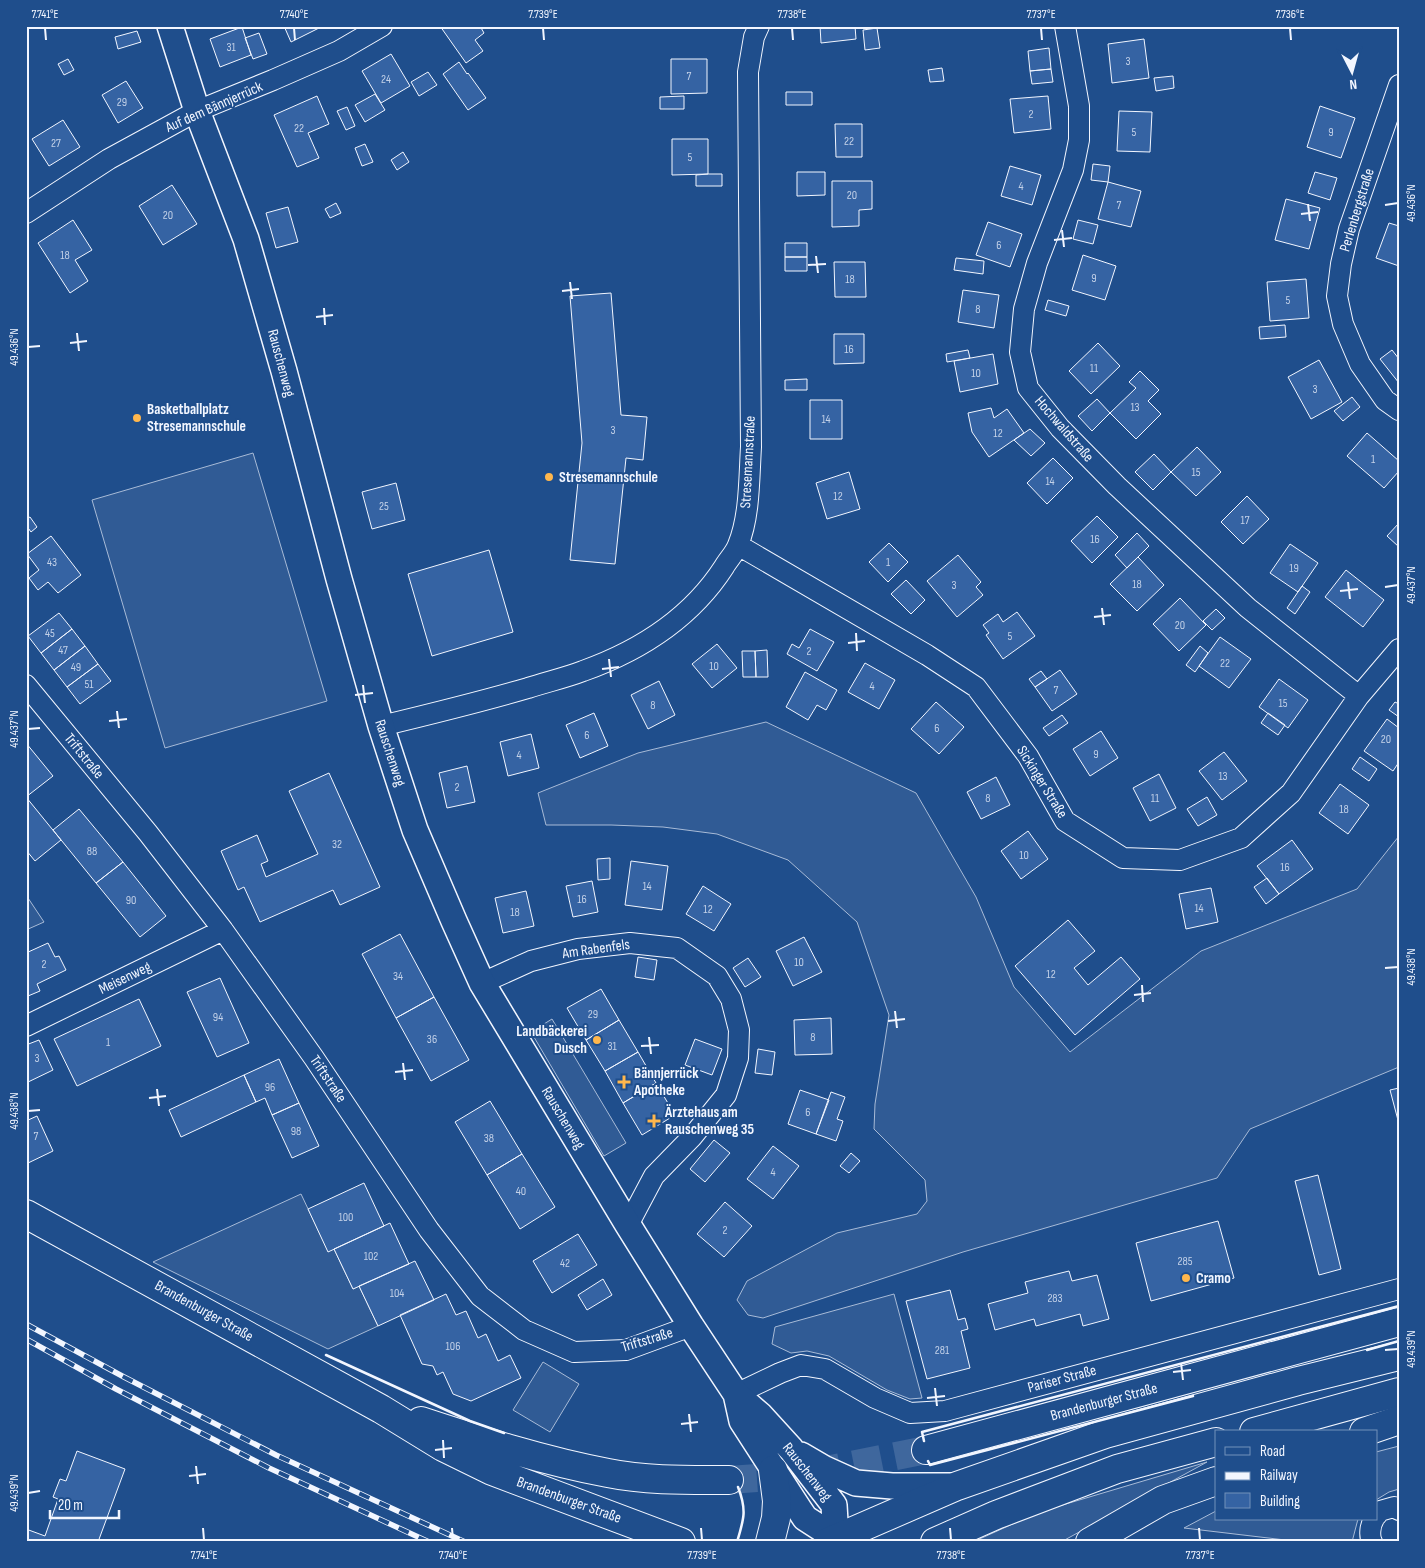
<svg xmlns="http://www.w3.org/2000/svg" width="1425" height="1568" font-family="'Sofia Sans Condensed',sans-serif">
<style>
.built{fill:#305b95;stroke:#a8bbd7}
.building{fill:#3563a3;stroke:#f2f6ff}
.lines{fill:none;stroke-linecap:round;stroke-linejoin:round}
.primary-tunnel{stroke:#3f679d;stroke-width:28;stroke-dasharray:28 14;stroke-linecap:butt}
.minor-casing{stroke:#f2f6ff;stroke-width:22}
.tertiary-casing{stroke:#f2f6ff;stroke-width:28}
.secondary-casing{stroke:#f2f6ff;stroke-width:30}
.primary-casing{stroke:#f2f6ff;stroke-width:30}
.minor{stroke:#1f4e8c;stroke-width:20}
.tertiary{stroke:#1f4e8c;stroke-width:25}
.secondary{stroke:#1f4e8c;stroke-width:28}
.primary{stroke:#1f4e8c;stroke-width:28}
.rail-casing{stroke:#f2f6ff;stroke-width:5.5}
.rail{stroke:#1f4e8c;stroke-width:4;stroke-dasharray:11;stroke-linecap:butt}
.wall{stroke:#f2f6ff;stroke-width:2.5}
.ticks{fill:none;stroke:#f2f6ff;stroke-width:2}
.poi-dot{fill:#ffb74d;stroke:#1f4e8c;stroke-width:2}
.labels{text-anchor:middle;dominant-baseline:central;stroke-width:4;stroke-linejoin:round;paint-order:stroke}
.number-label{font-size:12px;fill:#c3d1e8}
.street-label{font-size:15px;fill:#f2f6ff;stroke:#1f4e8c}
.poi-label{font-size:15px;font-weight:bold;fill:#f2f6ff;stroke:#1f4e8c;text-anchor:start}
.neatline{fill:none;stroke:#f2f6ff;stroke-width:2}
.ticks-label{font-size:12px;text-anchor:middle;fill:#f2f6ff}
</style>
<rect width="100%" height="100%" fill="#1f4e8c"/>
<path class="built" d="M253 453 327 701 165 748 92 500Z
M766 722 916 793 976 897 1014 987 1070 1052 1201 951 1357 889 1399 836V1067L1250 1129 1217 1178 963 1252 763 1318 748 1315 737 1300 747 1281 837 1233 917 1214 927 1201 925 1180 874 1129 875 1104 889 1015 857 922 788 860 717 834 663 827 611 825H546L538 793 638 753Z
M26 895 44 922 26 930Z
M552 1019 626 1143 604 1156 531 1032Z
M301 1194 328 1251 334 1249 353 1289 359 1286 378 1326 328 1349 153 1262Z
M894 1294 922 1398 910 1399 887 1390 829 1356 807 1351 791 1353 772 1344 775 1327Z
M543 1362 579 1384 550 1432 513 1410Z
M1399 1446V1489L1389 1492 1376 1500V1452Z
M1207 1462 1061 1542H973L1039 1512Z
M1216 1511V1519H1358L1352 1542H1302L1184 1528Z"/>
<path class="building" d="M284 26H318L319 28 291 42Z
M440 26H480L484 33 475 40 483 51 466 63Z
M820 26H855L856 39 821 43Z
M242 27 251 55 220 67 210 39Z
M877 28 880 48 865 50 863 30Z
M137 31 141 42 118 49 115 37Z
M259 33 267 54 253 59 245 38Z
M1144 39 1149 78 1112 83 1108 44Z
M1049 48 1051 69 1030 71 1028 51Z
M391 54 410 86 381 103 362 71Z
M68 59 74 70 64 75 58 64Z
M671 59H707V93L671 94Z
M459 62 467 74 468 73 486 98 468 110 443 74Z
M942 68 944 81 930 82 928 70Z
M1051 69 1053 82 1032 84 1030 71Z
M428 72 437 85 419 96 411 82Z
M1173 76 1174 88 1156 91 1154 78Z
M126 81 143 108 118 123 102 95Z
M786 92H812V105H786Z
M375 94 385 110 365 122 355 105Z
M317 96 329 124 308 133 319 158 297 167 274 115Z
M684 96V109H660V97Z
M1048 96 1051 129 1014 133 1010 99Z
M1320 106 1355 118 1341 158 1307 147Z
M347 107 355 126 346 130 337 111Z
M1119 111 1152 112 1150 152 1117 151Z
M63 120 80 147 49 166 32 139Z
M835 124H862V157H836Z
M672 139H708V174L672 175Z
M365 144 373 162 362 166 355 148Z
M403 152 409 162 397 170 391 160Z
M1093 164 1110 166 1108 182 1091 180Z
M1010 166 1041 175 1032 205 1001 196Z
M797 172H825V195L797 196Z
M1315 172 1337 178 1330 200 1308 193Z
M708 174H722V186H696V175Z
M832 181H872V209L859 210V226L832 227Z
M1108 182 1141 191 1131 227 1098 219Z
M172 185 197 224 163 245 139 206Z
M1286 199 1320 208 1309 249 1275 240Z
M336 203 341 213 330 218 325 209Z
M288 207 298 242 276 248 266 213Z
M73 220 92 250 75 260 88 281 70 293 38 243Z
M1078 220 1098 225 1093 244 1073 239Z
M988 222 1022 234 1010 267 976 255Z
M1389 223 1399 226V266L1376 258Z
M785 243H807V257H785Z
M1083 255 1116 266 1105 300 1072 290Z
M785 257H807V271H785Z
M956 258 984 261 983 274 954 270Z
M834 262H865L866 297H835Z
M1306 279 1309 318 1270 321 1267 282Z
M963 290 999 295 994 328 958 322Z
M611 293 621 415 647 417 643 460 626 458 615 564 570 560 582 443 570 296Z
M1048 300 1069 306 1066 316 1045 310Z
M1285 325 1286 337 1260 339 1259 327Z
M834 334H864V363L834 364Z
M1098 343 1120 366 1091 394 1069 371Z
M968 350 970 358 947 362 946 354Z
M1392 350 1399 359V383L1380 359Z
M993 354 998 384 960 392 954 361Z
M1319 360 1342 402 1311 419 1288 377Z
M1140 371 1159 390 1148 401 1161 414 1136 439 1110 413 1136 388 1129 382Z
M807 379V390H785V380Z
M1352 397 1360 407 1343 421 1334 411Z
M1097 399 1110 413 1092 431 1078 416Z
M810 400H842V439H810Z
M991 408 994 418 1007 409 1024 433 989 457 972 432 968 413Z
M1030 429 1045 443 1031 456 1014 440Z
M1367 433 1399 461V471L1384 488 1347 456Z
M1197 447 1221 472 1196 496 1171 472Z
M1154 454 1171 472 1153 490 1135 472Z
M1053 458 1073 478 1047 504 1027 483Z
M849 472 860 509 827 519 816 483Z
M396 483 405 520 372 529 362 492Z
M1247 496 1269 519 1243 544 1221 522Z
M1097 516 1118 537 1092 563 1071 541Z
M30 517 37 527 31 532 26 525V519Z
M1399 523V547L1387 536Z
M1137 533 1149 546 1127 568 1115 555Z
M51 536 81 575 58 593 48 582 38 590 29 578 39 570 27 554Z
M889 543 908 562 888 582 869 562Z
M1290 544 1318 563 1298 592 1270 573Z
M489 550 513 632 432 656 408 574Z
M958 555 981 582 976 587 983 595 957 617 927 581Z
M1138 557 1164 585 1137 611 1110 584Z
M1346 570 1384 600 1363 627 1325 597Z
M906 580 925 600 911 614 891 594Z
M1302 586 1310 592 1295 614 1287 608Z
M1180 598 1206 625 1179 651 1153 624Z
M1216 609 1225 618 1212 630 1203 621Z
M1017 612 1035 636 1003 659 986 635 989 633 983 625 998 614 1003 622Z
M59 613 72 629 41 653 28 636Z
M72 629 85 646 54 670 41 653Z
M810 629 834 642 817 671 787 654 792 644 799 648Z
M1220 637 1251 659 1229 688 1199 666Z
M717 644 737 668 712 688 692 664Z
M85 646 98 664 67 687 54 670Z
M1200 646 1208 653 1195 672 1186 665Z
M767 650 768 677H756L755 651Z
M742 651H755L756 677H743Z
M865 663 895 680 879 709 848 692Z
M98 664 111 681 80 704 67 687Z
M1060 670 1077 694 1052 711 1035 687Z
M1041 671 1047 679 1035 687 1029 679Z
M805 672 837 690 826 710 817 705 808 720 786 707Z
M1279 679 1308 700 1288 728 1259 707Z
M659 681 675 715 648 729 631 695Z
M936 702 964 727 939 754 911 729Z
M1395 702 1399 704V717L1389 710Z
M594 713 608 746 580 758 566 725Z
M1268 713 1285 725 1278 735 1261 723Z
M1062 715 1068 723 1049 736 1043 728Z
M1387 719 1399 728V762L1393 771 1364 751Z
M1101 731 1118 758 1090 776 1073 749Z
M531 734 539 768 508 776 500 742Z
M26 743 53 776 26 797Z
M1224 752 1247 781 1222 800 1199 771Z
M1360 757 1377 769 1369 781 1352 769Z
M467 766 475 802 447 808 439 773Z
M329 773 380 887 340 905 333 890 260 922 244 887 238 890 221 851 257 835 268 861 261 864 266 877 318 854 289 791Z
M1159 774 1176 808 1150 821 1133 788Z
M996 777 1010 805 981 819 967 792Z
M1340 784 1369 805 1348 834 1319 813Z
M26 797 61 840 35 861 26 850Z
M1207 797 1217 815 1198 826 1187 809Z
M79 809 123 862 96 883 53 830Z
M1028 831 1048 859 1021 879 1001 851Z
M1292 840 1313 869 1279 894 1257 866Z
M610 858V879L598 880 597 859Z
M631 861 668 866 662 910 625 905Z
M123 862 166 916 140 937 96 883Z
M1267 878 1279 894 1266 904 1254 887Z
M592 881 598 912 573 917 566 886Z
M703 886 731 904 714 931 686 914Z
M1211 888 1218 922 1186 929 1179 894Z
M526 891 534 926 503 933 495 898Z
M1068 920 1095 951 1074 968 1088 985 1121 957 1140 979 1075 1035 1015 966Z
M400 934 434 997 396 1018 362 954Z
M804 937 822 972 793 986 776 951Z
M48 943 55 957 59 956 66 970 37 984 40 991 28 996 26 991V953Z
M638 957 657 960 654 980 635 977Z
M748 958 761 977 745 987 733 968Z
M220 978 249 1043 217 1057 187 992Z
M601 989 619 1020 586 1040 567 1008Z
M434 997 469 1060 431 1081 396 1018Z
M139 999 161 1046 77 1086 54 1039Z
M831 1018 832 1054 795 1055 794 1020Z
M619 1020 638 1052 605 1071 586 1040Z
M695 1039 722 1049 712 1075 685 1065Z
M39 1040 53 1070 26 1083V1045Z
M758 1049 775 1052 772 1075 755 1073Z
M638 1052 656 1083 623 1103 605 1071Z
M279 1059 299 1103 272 1115 265 1098 256 1102 244 1075Z
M244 1075 256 1102 181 1137 169 1110Z
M656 1083 675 1115 642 1135 623 1103Z
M1399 1088V1124L1390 1090Z
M800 1090 829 1100 816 1134 788 1124Z
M831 1092 845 1097 837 1119 843 1121 836 1141 816 1134Z
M490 1101 522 1154 487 1175 455 1122Z
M299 1103 319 1146 292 1158 272 1115Z
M37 1116 53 1151 26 1164V1121Z
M714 1140 730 1153 705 1182 690 1169Z
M773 1146 799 1166 773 1199 747 1179Z
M851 1153 860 1161 849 1173 840 1166Z
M522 1154 555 1207 520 1229 487 1175Z
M1318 1175 1341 1269 1319 1275 1295 1181Z
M364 1183 384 1226 328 1252 308 1209Z
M725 1202 752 1226 724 1257 697 1234Z
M1218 1221 1234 1278 1151 1301 1136 1243Z
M390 1223 409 1264 353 1289 334 1249Z
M578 1234 597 1265 552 1293 533 1261Z
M415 1261 434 1300 378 1326 359 1286Z
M1069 1271 1072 1281 1097 1275 1109 1319 1083 1326 1080 1314 1036 1326 1034 1319 995 1330 988 1304 1028 1293 1025 1282Z
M603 1279 612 1295 587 1310 578 1295Z
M950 1290 958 1320 965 1318 968 1329 961 1331 970 1368 927 1379 906 1301Z
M446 1294 456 1315 466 1311 478 1338 486 1334 498 1361 510 1355 521 1378 471 1401 453 1394 443 1372 437 1375 433 1366 422 1364 400 1315Z
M77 1451 125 1469 98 1542H26V1529L45 1536 58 1499 53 1497 60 1479 66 1481Z"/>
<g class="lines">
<path class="primary-tunnel" d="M729 1480 801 1475 926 1450"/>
<defs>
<path id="minor" d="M1065 26 1079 106V140L1073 170 1037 263 1024 309 1020 352 1028 388 1060 428 1117 486 1248 608 1359 696
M1399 85 1349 229 1341 264 1337 296 1343 324 1360 364 1385 400 1399 410
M26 213 109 159 197 111 273 80 339 51 382 26
M738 545 927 655 976 687 1028 756 1065 821 1123 858 1180 860 1241 838 1291 793 1359 696 1399 649
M26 685 148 833 223 930 314 1058 429 1230 480 1296 524 1330 574 1352 626 1350 691 1326
M381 726C431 714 480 702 528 688 546 682 565 678 583 671 639 651 691 618 724 567 728 560 735 553 738 545 750 516 749 478 751 447L748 72 754 37 759 26
M482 983 531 961 578 949 630 943 677 948 717 976 731 999 739 1030 738 1058 726 1095 692 1137 654 1176 628 1225
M26 1026 223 930
M736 1394 780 1373 801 1365 825 1369 875 1398 910 1413 945 1411 1399 1289
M1376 1516 1380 1511 1394 1507 1399 1510
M1372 1542C1369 1536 1370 1525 1374 1519"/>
<path id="tertiary" d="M170 26 197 111 246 239 284 371 339 579 381 726 415 830 454 921 482 983 628 1225 691 1326 736 1394 760 1415 791 1449 834 1505 836 1538 838 1542
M736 1394 742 1421 799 1509 805 1518 836 1538
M801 1455 825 1469 856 1483 892 1486H957"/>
<path id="secondary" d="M1254 1432 1399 1392
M770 1542 776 1518 777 1501 773 1470
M828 1542 957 1486 1105 1434 1298 1381 1399 1356
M935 1542 996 1515 1117 1469 1216 1442"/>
<path id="primary" d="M26 1214 381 1409 443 1447 492 1471 681 1542
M421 1421C482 1441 544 1461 608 1473 647 1481 689 1480 729 1480
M1364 1432 1399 1420
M926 1450 1399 1322
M1090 1542 1163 1500 1216 1481"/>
</defs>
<use href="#minor" class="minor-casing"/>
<use href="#tertiary" class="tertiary-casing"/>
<use href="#secondary" class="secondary-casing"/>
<use href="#primary" class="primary-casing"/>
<use href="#minor" class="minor"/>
<use href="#tertiary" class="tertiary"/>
<use href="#secondary" class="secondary"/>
<use href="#primary" class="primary"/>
<defs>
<path id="rail" d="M26 1324 124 1377 276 1455 465 1542
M26 1339 116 1389 269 1468 429 1542"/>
</defs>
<use href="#rail" class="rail-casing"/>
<use href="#rail" class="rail"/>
<path class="wall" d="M1367 1350 1399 1341
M326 1355 470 1421 504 1433
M924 1441 922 1432 1399 1306
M928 1461 930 1465 1193 1396
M737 1542C744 1519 747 1510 738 1487"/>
</g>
<path class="ticks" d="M45 28 46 40M294 28 295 40M543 28 544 40M792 28 793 40M1041 28 1042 40M1290 28 1291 40M1308 204 1310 221M1385 205 1398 203M1301 214 1318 212M1062 230 1064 247M1054 240 1072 238M816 256 818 273M808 265 826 264M570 282 572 299M562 291 579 289M324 308 325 325M316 317 333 315M77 333 79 351M70 343 87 341M28 347 40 346M1348 582 1350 599M1385 587 1398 585M1340 591 1358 589M1102 608 1104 625M1094 617 1111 615M856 633 857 651M848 643 865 641M609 659 611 677M602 669 619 667M363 685 365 703M355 695 373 693M117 711 119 728M109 721 127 719M28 729 40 728M1385 968 1398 967M1142 985 1143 1002M1134 995 1151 993M895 1011 897 1028M888 1021 905 1019M649 1037 651 1054M641 1046 659 1045M403 1063 405 1080M395 1072 413 1070M157 1089 159 1106M149 1098 166 1096M28 1111 40 1110M1385 1350 1398 1349M1181 1363 1183 1380M1173 1372 1191 1370M935 1388 937 1406M927 1398 945 1396M689 1414 691 1432M681 1424 698 1422M443 1440 444 1458M435 1450 452 1448M196 1466 198 1484M189 1476 206 1474M28 1493 40 1491M203 1528 204 1540M452 1528 453 1540M701 1528 702 1540M950 1528 951 1540M1199 1528 1200 1540"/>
<g class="poi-dot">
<circle cx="137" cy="418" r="5"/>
<circle cx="549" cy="477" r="5"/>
<circle cx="597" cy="1040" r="5"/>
<path d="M621.5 1074.5h5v5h5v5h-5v5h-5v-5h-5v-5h5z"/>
<path d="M651.5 1113.5h5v5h5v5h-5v5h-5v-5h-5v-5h5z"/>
<circle cx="1186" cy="1278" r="5"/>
</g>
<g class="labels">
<g class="number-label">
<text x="231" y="47">31</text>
<text x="1128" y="61">3</text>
<text x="689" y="76">7</text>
<text x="386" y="79">24</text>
<text x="122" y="102">29</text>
<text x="1031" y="114">2</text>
<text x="299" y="128">22</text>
<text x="1134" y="132">5</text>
<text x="1331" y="132">9</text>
<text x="849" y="141">22</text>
<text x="56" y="143">27</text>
<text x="690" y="157">5</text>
<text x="1021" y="186">4</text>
<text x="852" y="195">20</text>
<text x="1119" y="205">7</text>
<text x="168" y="215">20</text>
<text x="999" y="245">6</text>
<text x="65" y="255">18</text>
<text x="1094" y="278">9</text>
<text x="850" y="279">18</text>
<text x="1288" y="300">5</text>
<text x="978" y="309">8</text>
<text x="849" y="349">16</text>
<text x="1094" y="368">11</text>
<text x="976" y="373">10</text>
<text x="1315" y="389">3</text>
<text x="1135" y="407">13</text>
<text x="826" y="419">14</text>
<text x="613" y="430">3</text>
<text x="998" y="433">12</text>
<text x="1373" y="459">1</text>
<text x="1196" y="472">15</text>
<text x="1050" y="481">14</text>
<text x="838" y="496">12</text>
<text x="384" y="506">25</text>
<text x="1245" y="520">17</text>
<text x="1095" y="539">16</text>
<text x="52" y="562">43</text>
<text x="888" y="562">1</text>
<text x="1294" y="568">19</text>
<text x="1137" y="584">18</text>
<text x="954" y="585">3</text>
<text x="1180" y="625">20</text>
<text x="50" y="633">45</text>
<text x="1010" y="636">5</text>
<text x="63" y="650">47</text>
<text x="809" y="651">2</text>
<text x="1225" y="663">22</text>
<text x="714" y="666">10</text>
<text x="76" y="667">49</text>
<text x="89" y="684">51</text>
<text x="872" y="686">4</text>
<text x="1056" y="690">7</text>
<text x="1283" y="703">15</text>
<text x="653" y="705">8</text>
<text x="937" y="728">6</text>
<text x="587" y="735">6</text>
<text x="1386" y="739">20</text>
<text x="1096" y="754">9</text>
<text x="519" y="755">4</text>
<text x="1223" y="776">13</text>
<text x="457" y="787">2</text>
<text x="988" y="798">8</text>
<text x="1155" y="798">11</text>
<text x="1344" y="809">18</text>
<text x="337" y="844">32</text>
<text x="92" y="851">88</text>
<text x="1024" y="855">10</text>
<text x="1285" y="867">16</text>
<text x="647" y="886">14</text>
<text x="582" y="899">16</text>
<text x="131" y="900">90</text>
<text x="1199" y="908">14</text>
<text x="708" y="909">12</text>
<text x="515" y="912">18</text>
<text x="799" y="962">10</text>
<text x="44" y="964">2</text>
<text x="1051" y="974">12</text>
<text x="398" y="976">34</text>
<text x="593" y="1014">29</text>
<text x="218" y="1017">94</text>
<text x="813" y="1037">8</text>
<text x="432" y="1039">36</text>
<text x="108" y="1042">1</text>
<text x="612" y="1046">31</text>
<text x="37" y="1058">3</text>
<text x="270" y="1087">96</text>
<text x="808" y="1112">6</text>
<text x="296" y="1131">98</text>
<text x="36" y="1136">7</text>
<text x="489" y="1138">38</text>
<text x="773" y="1172">4</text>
<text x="521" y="1191">40</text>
<text x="346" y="1217">100</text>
<text x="725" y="1230">2</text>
<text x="371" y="1256">102</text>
<text x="1185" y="1261">285</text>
<text x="565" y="1263">42</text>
<text x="397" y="1293">104</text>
<text x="1055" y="1298">283</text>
<text x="453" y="1346">106</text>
<text x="942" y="1350">281</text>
</g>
<g class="street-label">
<text transform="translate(214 107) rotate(-24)">Auf dem Bännjerrück</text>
<text transform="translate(1357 210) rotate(-73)">Perlenbergstraße</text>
<text transform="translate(281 363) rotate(75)">Rauschenweg</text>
<text transform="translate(1064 429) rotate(49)">Hochwaldstraße</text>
<text transform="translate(748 462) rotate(-87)">Stresemannstraße</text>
<text transform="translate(390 753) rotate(72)">Rauschenweg</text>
<text transform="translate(84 756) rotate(51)">Triftstraße</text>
<text transform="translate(1042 782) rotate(58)">Sickinger Straße</text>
<text transform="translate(596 949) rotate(-8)">Am Rabenfels</text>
<text transform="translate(125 978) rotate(-26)">Meisenweg</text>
<text transform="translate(328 1079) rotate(56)">Triftstraße</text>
<text transform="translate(563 1118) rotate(59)">Rauschenweg</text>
<text transform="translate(204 1311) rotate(29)">Brandenburger Straße</text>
<text transform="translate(647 1340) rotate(-17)">Triftstraße</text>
<text transform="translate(1062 1379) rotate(-15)">Pariser Straße</text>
<text transform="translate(1104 1402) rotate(-15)">Brandenburger Straße</text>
<text transform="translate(807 1472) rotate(52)">Rauschenweg</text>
<text transform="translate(569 1500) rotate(20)">Brandenburger Straße</text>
</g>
<g class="poi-label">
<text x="147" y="409">Basketballplatz<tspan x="147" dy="17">Stresemannschule</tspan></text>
<text x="559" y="477">Stresemannschule</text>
<text x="587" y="1031" text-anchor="end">Landbäckerei<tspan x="587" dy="17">Dusch</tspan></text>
<text x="634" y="1073">Bännjerrück<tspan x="634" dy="17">Apotheke</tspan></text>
<text x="665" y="1112">Ärztehaus am<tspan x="665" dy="17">Rauschenweg 35</tspan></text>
<text x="1196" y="1278">Cramo</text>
</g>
</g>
<rect width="1425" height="1568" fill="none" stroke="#1f4e8c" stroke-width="55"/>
<rect x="1215" y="1430" width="162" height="90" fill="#1f4e8c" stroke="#7391ba"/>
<rect x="1225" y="1447" width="25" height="8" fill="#1f4e8c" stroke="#7391ba"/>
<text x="1260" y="1456" font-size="15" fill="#f2f6ff">Road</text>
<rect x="1225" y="1472" width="25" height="8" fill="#f2f6ff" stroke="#7391ba"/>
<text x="1260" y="1480" font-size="15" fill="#f2f6ff">Railway</text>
<rect x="1225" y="1493" width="25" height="15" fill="#3563a3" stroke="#7391ba"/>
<text x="1260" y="1506" font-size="15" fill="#f2f6ff">Building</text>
<g transform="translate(1352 72) rotate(174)" stroke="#1f4e8c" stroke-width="4" paint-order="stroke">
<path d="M0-4L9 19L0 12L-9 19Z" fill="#f2f6ff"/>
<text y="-8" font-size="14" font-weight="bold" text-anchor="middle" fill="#f2f6ff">N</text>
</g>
<path d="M50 1510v8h69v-8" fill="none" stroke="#f2f6ff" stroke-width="2.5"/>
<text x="58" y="1510" font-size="15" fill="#f2f6ff" stroke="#1f4e8c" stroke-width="4" paint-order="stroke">20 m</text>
<rect x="28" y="28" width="1370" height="1512" class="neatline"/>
<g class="ticks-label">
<text x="45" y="18">7.741°E</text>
<text x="294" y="18">7.740°E</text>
<text x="543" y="18">7.739°E</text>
<text x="792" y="18">7.738°E</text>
<text x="1041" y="18">7.737°E</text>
<text x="1290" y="18">7.736°E</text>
<text transform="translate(1411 203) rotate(-90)" y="4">49.436°N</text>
<text transform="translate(14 347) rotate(-90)" y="4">49.436°N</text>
<text transform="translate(1411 585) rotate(-90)" y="4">49.437°N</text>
<text transform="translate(14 729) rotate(-90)" y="4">49.437°N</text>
<text transform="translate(1411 967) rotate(-90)" y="4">49.438°N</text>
<text transform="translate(14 1111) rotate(-90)" y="4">49.438°N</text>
<text transform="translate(1411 1349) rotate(-90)" y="4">49.439°N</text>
<text transform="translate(14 1493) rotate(-90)" y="4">49.439°N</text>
<text x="204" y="1559">7.741°E</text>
<text x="453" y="1559">7.740°E</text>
<text x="702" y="1559">7.739°E</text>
<text x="951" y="1559">7.738°E</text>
<text x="1200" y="1559">7.737°E</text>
</g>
</svg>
